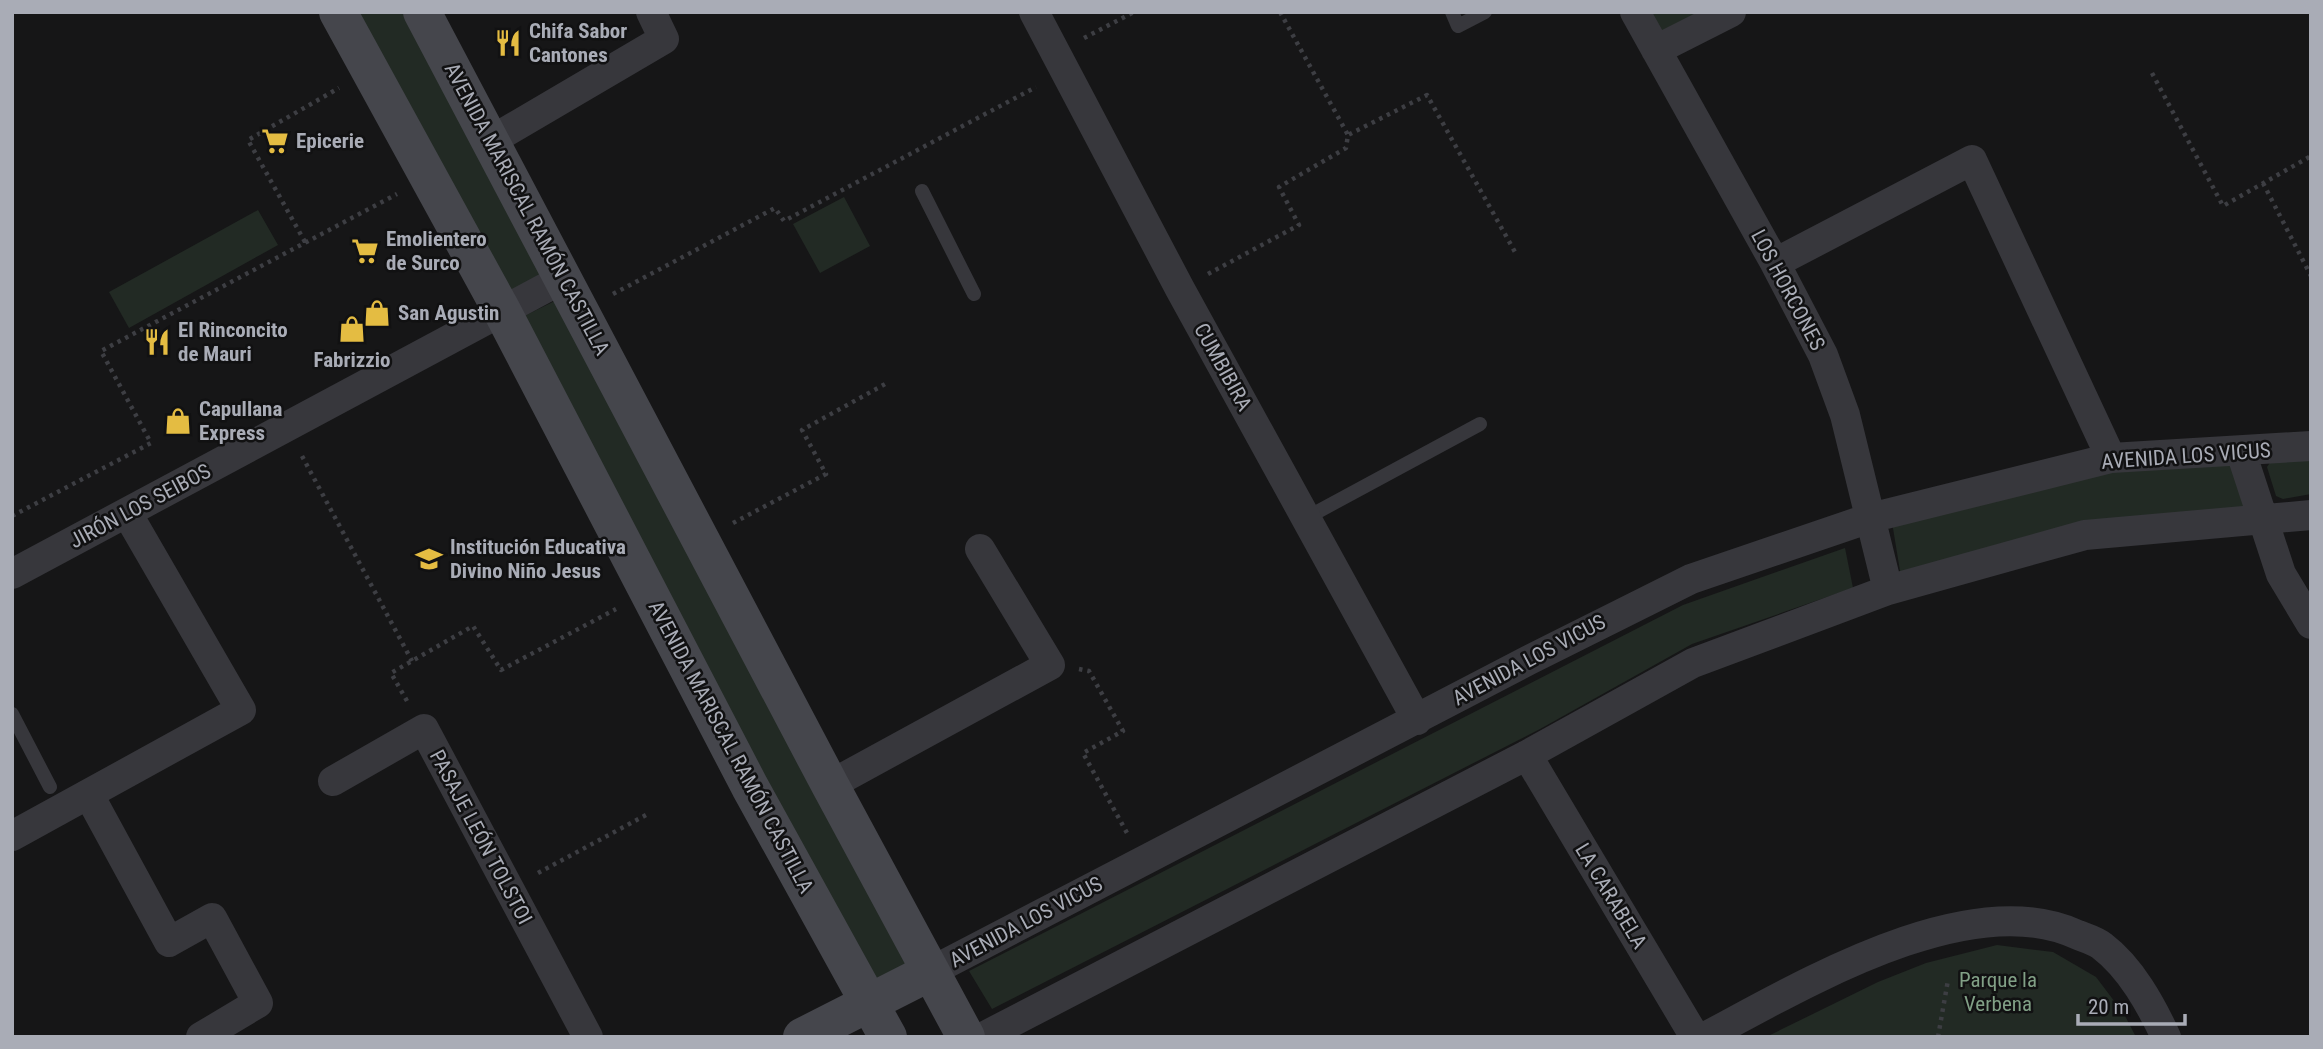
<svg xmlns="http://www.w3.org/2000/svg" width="2323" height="1049" font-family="'Roboto Condensed',sans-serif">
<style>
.green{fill:#222a24}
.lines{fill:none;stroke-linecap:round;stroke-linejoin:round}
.path{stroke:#3d3e43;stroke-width:4.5;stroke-dasharray:3.5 5;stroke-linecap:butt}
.lane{stroke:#37373c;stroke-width:14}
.street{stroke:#37373c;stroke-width:30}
.secondary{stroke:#45464c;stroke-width:38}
.labels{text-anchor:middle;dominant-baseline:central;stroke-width:5;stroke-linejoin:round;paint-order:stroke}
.poi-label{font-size:21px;font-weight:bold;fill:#a9acb6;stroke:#111112;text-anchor:start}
.street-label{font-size:21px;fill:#a9acb6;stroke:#111112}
.park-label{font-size:21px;fill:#81a086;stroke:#111112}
</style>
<rect width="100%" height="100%" fill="#161617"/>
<path class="green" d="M351 12H410L550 275 507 298Z
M1648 12H1701L1659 34Z
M844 197 870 246 820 273 793 224Z
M258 210 278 245 129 328 109 292Z
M561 298 914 965 873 985 516 320Z
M2311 455V494L2283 499 2276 496 2267 467 2271 461Z
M2234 461 2248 508 1901 577 1892 522 2109 468Z
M1845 548 1853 588 1692 644 1540 729 992 1009 969 971 1683 605Z
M1997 945 2053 952 2096 977 2124 1014 2136 1037H1766L1878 982 1926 963Z"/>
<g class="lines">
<path class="path" d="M1280 12 1348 135
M1084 38 1134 12
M2152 73 2223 206 2311 156
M2263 183 2311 276
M305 242 248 140 339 88
M1208 274 1299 225 1279 187 1346 148 1348 135 1427 95 1515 252
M613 294 775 208 784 221 1036 87
M302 456 412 661
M12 516 151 443 101 351 397 194
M733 523 826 474 802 430 887 383
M1079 669 1089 671 1123 731 1083 753 1127 833
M407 701 391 673 473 626 501 670 616 609
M538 873 646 815
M1938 1037 1948 980"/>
<path class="lane" d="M1452 12 1458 26 1485 12
M922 191 974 294
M1306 518 1480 424
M12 714 50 787"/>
<path class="street" d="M1034 12 1180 289 1417 720
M1635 12 1775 263 1823 355 1845 415 1888 590
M1656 50 1731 12
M492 140 664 39 651 12
M1775 263 1972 160 2111 458
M2241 452 2281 574 2311 624
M12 574 564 278
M1527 755 1695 1037
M333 781 424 729 588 1037
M830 785 1050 665 980 549
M89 795 169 942 212 918 258 1003 201 1037
M12 836 241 710 127 513
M930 972 1529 660 1691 579 1870 518 2111 458 2311 446
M983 1037 1527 755 1693 663 1888 590 2085 535 2311 515
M1705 1037C1801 986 1970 884 2078 935 2086 938 2096 941 2102 946 2131 968 2151 1005 2166 1037"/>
<path class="secondary" d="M338 12 502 311 750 787 888 1037
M422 12 830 785 966 1037
M802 1037 930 972"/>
</g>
<defs>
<symbol id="restaurant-bare" viewBox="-9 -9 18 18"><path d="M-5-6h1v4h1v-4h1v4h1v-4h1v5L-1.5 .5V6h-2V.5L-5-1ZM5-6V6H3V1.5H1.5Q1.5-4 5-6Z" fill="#e4bc42" stroke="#111112" stroke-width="2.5" paint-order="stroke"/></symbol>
<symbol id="supermarket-bare" viewBox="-9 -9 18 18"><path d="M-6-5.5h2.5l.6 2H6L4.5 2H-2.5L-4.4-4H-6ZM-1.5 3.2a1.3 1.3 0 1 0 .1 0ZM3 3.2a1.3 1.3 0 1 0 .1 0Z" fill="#e4bc42" stroke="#111112" stroke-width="2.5" paint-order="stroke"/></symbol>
<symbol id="shop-bare" viewBox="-9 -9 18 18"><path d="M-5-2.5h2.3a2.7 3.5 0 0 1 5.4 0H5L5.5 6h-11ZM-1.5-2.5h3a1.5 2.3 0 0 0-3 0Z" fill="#e4bc42" stroke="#111112" stroke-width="2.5" paint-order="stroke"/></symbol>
<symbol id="school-bare" viewBox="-9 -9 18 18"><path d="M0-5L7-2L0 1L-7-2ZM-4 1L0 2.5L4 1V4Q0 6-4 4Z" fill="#e4bc42" stroke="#111112" stroke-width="2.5" paint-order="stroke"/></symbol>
</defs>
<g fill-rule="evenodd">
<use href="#restaurant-bare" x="489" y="24" width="38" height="38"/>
<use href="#supermarket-bare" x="256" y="122" width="38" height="38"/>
<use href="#supermarket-bare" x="346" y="232" width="38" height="38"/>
<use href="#shop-bare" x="358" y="294" width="38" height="38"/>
<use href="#shop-bare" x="333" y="310" width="38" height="38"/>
<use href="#restaurant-bare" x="138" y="323" width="38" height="38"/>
<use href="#shop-bare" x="159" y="402" width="38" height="38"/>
<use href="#school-bare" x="410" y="540" width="38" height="38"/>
</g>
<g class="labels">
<g class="poi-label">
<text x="529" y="31">Chifa Sabor<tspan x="529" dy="24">Cantones</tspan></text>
<text x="296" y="141">Epicerie</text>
<text x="386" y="239">Emolientero<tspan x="386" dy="24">de Surco</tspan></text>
<text x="398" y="313">San Agustin</text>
<text x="178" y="330">El Rinconcito<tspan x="178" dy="24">de Mauri</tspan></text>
<text x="352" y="360" text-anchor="middle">Fabrizzio</text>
<text x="199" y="409">Capullana<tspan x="199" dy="24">Express</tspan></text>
<text x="450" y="547">Institución Educativa<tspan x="450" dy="24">Divino Niño Jesus</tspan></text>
</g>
<g class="street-label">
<text transform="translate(527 209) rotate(62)">AVENIDA MARISCAL RAMÓN CASTILLA</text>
<text transform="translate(1788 290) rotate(62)">LOS HORCONES</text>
<text transform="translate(1223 367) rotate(61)">CUMBIBIRA</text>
<text transform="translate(2186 456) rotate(-4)">AVENIDA LOS VICUS</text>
<text transform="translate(140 506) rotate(-28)">JIRÓN LOS SEIBOS</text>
<text transform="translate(1529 660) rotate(-28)">AVENIDA LOS VICUS</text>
<text transform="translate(731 747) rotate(62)">AVENIDA MARISCAL RAMÓN CASTILLA</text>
<text transform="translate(481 837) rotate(62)">PASAJE LEÓN TOLSTOI</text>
<text transform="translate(1611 896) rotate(59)">LA CARABELA</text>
<text transform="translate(1026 922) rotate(-28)">AVENIDA LOS VICUS</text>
</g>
<g class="park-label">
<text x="1998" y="980">Parque la<tspan x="1998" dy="24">Verbena</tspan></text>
</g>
</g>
<rect width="2323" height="1049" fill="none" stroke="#a9acb6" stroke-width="28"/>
<path d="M2078 1014v10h107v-10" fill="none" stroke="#a9acb6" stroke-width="3.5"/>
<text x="2088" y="1014" font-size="21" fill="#a9acb6" stroke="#111112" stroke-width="5" paint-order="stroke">20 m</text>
</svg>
